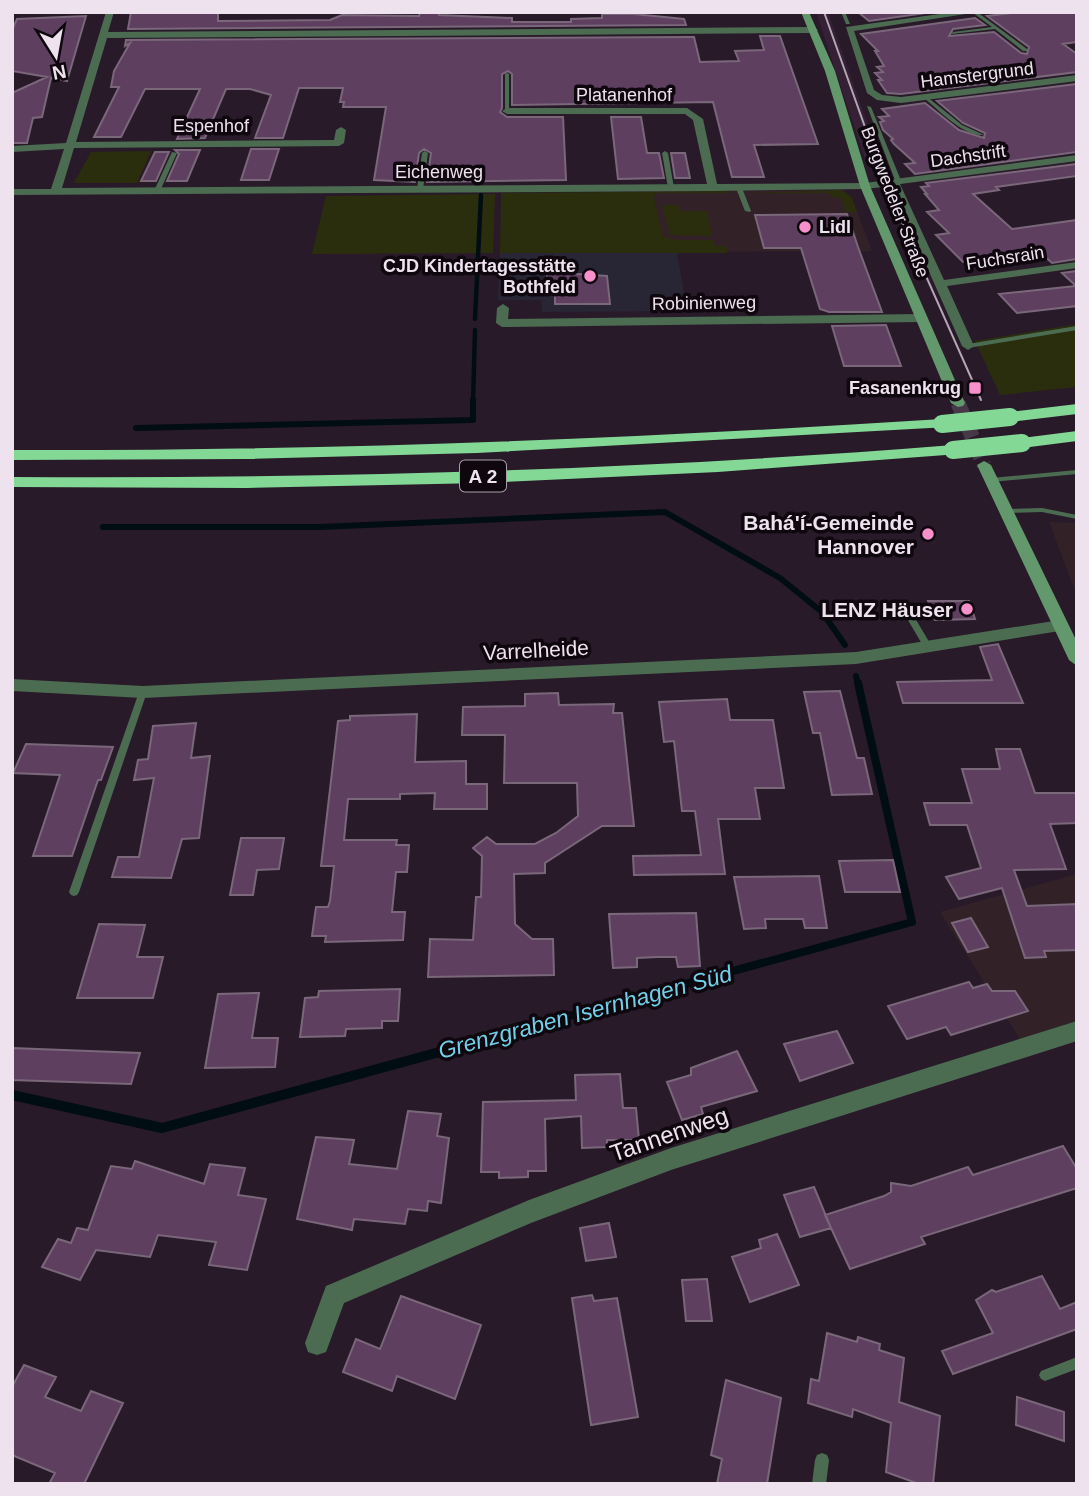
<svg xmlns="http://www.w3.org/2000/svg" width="1089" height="1496" font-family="Helvetica,sans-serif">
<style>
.commercial{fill:#332128}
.built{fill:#352036}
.education{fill:#282535}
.green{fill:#2b2e0c}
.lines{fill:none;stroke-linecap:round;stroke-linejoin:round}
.stream-far3{stroke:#000e13;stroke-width:4.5}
.stream-far2{stroke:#000e13;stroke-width:6}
.stream-far1{stroke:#000e13;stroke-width:8}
.stream{stroke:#000e13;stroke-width:10}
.building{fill:#5e3f60;stroke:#7a677a;stroke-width:2}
.secondary-tunnel{stroke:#463847;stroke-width:15;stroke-dasharray:15 7;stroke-linecap:butt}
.lane{fill:#4c6c52;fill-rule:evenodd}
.street{fill:#4c6c52;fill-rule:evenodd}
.secondary{fill:#63986d;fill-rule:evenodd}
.highway{fill:#83d895;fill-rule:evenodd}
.tram{stroke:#b3a7b3;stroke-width:2}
.highway-bridge{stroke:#83d895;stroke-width:18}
.poi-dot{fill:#f890cb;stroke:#0e070e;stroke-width:2.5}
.labels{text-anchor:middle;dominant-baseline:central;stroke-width:7;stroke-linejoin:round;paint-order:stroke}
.far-street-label{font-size:18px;fill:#ede2ed;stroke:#0e070e}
.far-poi-label{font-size:18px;font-weight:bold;fill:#ede2ed;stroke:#0e070e;text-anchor:end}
.shield{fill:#0e070e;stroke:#aaa0aa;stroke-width:2}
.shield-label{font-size:19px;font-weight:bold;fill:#ede2ed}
.poi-label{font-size:21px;font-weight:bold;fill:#ede2ed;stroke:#0e070e;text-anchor:end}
.street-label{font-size:21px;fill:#ede2ed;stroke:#0e070e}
.water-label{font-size:23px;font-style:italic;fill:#72d0e9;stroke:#0e070e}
.near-street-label{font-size:24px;fill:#ede2ed;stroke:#0e070e}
</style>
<rect width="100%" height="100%" fill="#291a2a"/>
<path class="commercial" d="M842 190 852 198 872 251 663 252 652 191Z
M1049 522 1077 523V594L1071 580Z
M1077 874V1023L1021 1041 940 912Z"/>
<path class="built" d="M816 12H828L882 165H867Z"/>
<path class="education" d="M677 252 687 311 542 312 541 300H498L500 253Z"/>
<path class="green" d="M151 151 137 183H74L91 152Z
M842 190 852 198 857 212H846L840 197H831L829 193H750Z
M727 191 730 193H656L654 198 663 237 678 240H713L715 246H726L727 253H500L501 193Z
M495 194 493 253 312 254 326 196Z
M662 205H678L680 211H707L712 236 670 235Z
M1077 324V387L1000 395 975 341Z"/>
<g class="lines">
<path class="stream-far3" d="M475 319 481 195
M473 402 475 330"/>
<path class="stream-far2" d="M136 428 473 420V400
M103 527H320L665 512 780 578 822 612 845 645
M856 676 858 685"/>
<path class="stream-far1" d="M470 1043 912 922 858 683"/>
<path class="stream" d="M12 1095 162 1128 476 1042"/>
</g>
<path class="building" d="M131 12H218V21L330 20 342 15 419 16 420 12H439V15L512 18V22H571V19L602 18V14H634L684 19 686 25 128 29Z
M858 12H933L869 21Z
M1021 12H1077V42L1063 44 1077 54V72L901 94 887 93 878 80H882L875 73 883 72 877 67 884 66 875 51H878L861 34 975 18 985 25 953 29 949 36 994 32 1021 53 1027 54 1029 47 987 16Z
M86 16 67 81 51 78 42 117 33 118 27 143H12V93L47 77 12 71V30L17 19Z
M760 36H780L818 144 754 145 764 177H732L713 102 512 105V74L508 71 502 74V108L500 112 507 117H563L566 180 427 182 431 153 424 149 419 153 415 182 374 180 386 107H343L344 102H340L343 88H299L283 138H255L271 95 250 89H226L205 138 177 139 200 89H145L121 137H94L119 87H111L114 71 130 43 125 46 126 40 688 37H694L700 62 739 61 735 51 764 50Z
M1077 84V152L915 174 905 164 915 163 894 144 891 140 893 139 883 130 880 122 884 121 879 117 889 116 882 109 925 103 959 130 984 138 985 133 963 123 937 101Z
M611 117H641L647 153H659L664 178 618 179Z
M251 149H279L269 180H241Z
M175 150H200L187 181H167L179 154Z
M155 152H169L156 181H141Z
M671 153H685L690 178H675Z
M1077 164V176L996 187 999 190 973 194 1012 229 1077 220V259L1052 263 1039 251 963 262 936 235 949 233 927 212 939 210 925 194H927L921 187 929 186 926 183Z
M847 214 858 247 882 312H829L820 309 801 248H764L755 215Z
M1077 271V306L1017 313 999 294 1076 286 1062 273Z
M547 272 607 276 610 304H555V292H547Z
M886 325 901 366H844L832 326Z
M928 601H969L975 619 935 620Z
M998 644 1023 703H903L897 682 992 680 980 647Z
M840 691 857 758H864L872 794 832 795 820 733H813L804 692Z
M558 693 559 705 614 704 613 713H622L634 826H602L545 863V873L514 874 515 924 532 939H553L554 975 428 977 430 939 473 940 476 897H481L482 856 473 848 487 837 496 844H535L556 833 578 816 577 783H504L505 735H462L463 707 525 706V694Z
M727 699 730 720H773L784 788H755L760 819H718L725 874 634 875 633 856 701 855 695 811H682L674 741 664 742 659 702Z
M417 714 415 762 466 761V784H487V809H434L435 793 400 794V799H348L344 840H397L396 845H409L407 872H396L392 912H405L403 940 325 942 326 936H312L316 907H328L330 901 334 866H321L338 721 350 720V716Z
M196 723 191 758 210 756 199 838 182 839 171 878 112 877 118 857H139L154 778 134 780 138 760 148 759 153 726Z
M26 744 113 747 101 780H98L72 856H33L60 775 13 773Z
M996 749H1020L1035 793H1077V823L1050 824 1066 869 1014 870 1027 906 1077 904V950L1044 951 1046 957 1025 958 1002 888 959 899 946 877 981 868 967 825H930L924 803H972L962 769H1000Z
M241 838H284L279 869 257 870 253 895H230Z
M893 860 900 892H845L839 861Z
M819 876 827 928H805L803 919H765L766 928 744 929 734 877Z
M696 913 700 966 678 967 676 957H657L637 958V967L613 968 609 914Z
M971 918 988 947 968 952 952 923Z
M99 924 145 925 137 957H163L153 998H77Z
M969 982 973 988 987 984 992 991H1015L1028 1011 951 1035 946 1027 907 1039 888 1006Z
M400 989 398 1021H382V1028L346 1029 345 1036 300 1037 305 998 318 997 319 991Z
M259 993 252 1038H278L275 1067 205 1068 218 994Z
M837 1031 853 1063 800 1081 784 1044Z
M12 1048 140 1053 131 1084 12 1080Z
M737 1051 757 1091 701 1107 703 1114 682 1120 667 1082 691 1075V1068Z
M620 1074 623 1108H636L639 1140H607V1147L582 1148 581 1116 545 1119 546 1171H528V1177L499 1178V1172H481L483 1102 576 1100 575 1075Z
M408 1111 441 1114 437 1136 449 1138 441 1203 428 1201 427 1211 408 1209 405 1224 354 1219 352 1230 297 1219 316 1137 354 1140 349 1164 397 1169Z
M1063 1146 1077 1169V1188L921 1237 925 1244 850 1269 825 1215 884 1196 891 1192V1183L911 1186 968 1167 973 1175Z
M135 1161 204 1184 210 1164 245 1168 238 1195 266 1199 247 1270 209 1265 216 1242 158 1235 150 1257 96 1250 80 1280 42 1267 58 1239 71 1243 77 1228 88 1230 111 1166 132 1169Z
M814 1187 831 1228 800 1237 784 1195Z
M609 1223 616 1257 586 1261 580 1228Z
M777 1234 799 1285 750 1302 732 1257 761 1248 759 1240Z
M1042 1276 1060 1309 1077 1302V1329L953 1374 942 1351 993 1333 976 1300 992 1290 996 1292Z
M707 1279 712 1321H686L682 1280Z
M592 1295 594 1301 617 1298 638 1417 591 1425 572 1298Z
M401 1296 481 1325 455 1399 397 1376 392 1391 343 1372 356 1339 380 1349Z
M827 1333 857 1342 858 1337 880 1344 879 1350 904 1358 899 1402 940 1416 933 1484H919L886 1472 891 1423 853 1409 852 1417 808 1403 811 1379 819 1381Z
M24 1365 56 1377 45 1397 81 1411 91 1391 123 1403 84 1484H49L55 1473 12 1455V1387Z
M726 1380 781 1398 767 1484H717L722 1459 711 1455Z
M1017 1397 1064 1412V1441L1016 1425Z"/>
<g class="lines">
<path class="secondary-tunnel" d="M958 403 984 465"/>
<path class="lane" d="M841 12H845L850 24H846Z
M972 12H977L1027 49V51H1023L995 29 951 34 953 32 992 27Z
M507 73 509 74V111L507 112 505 111V74Z
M926 96 962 125 984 135C964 137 940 111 924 98V97Z
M867 106 871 107 902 183 901 184 896 183Z
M425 151 428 153 423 189 420 191 417 189 422 153Z
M665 151 668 153 674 188 671 190 668 188 662 153Z
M172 152 177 153 160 191 155 192 154 191Z
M739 186 742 188 751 211 750 212 745 211 736 188Z
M1077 326V330L968 348 965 346 968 344Z
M1077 470V474L991 482 987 480 991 478Z
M1042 508 1077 515V519L1042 512 1005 513 1001 511 1005 509Z
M906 607 909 608 931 645 932 647 931 649H925L902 610Z
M143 689 147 692 79 892 77 895 74 896 71 895 69 892 139 692Z
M1077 1357V1369L1045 1381 1041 1379 1039 1375 1041 1371Z
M822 1453 827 1455 829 1460 826 1484H812L815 1460 817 1455Z"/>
<path class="street" d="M106 12H114L108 32 814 27 818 30 814 33 107 38 76 142 334 140 336 130 341 127 346 130 344 143 339 146 74 148 62 188 707 184 693 120 685 114H507L502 111 507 108H687L703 119 717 184 865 183 1077 155V161L900 184 944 280 1077 262V268L947 286 974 346 968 350 962 346 891 186 865 189 713 191 12 195V189H51L64 149 12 152V146L66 143Z
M954 12H979L854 31 874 90 882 95 901 97 1077 75V81L901 103 877 100 867 93 846 27Z
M503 304 509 308 508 319 920 314 926 318 920 322 502 327 496 323 497 308Z
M1060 620 1066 622 1068 626 1066 630 856 664 143 698 12 691V679L143 686 856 652Z
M1077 1021V1041L671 1170 531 1223 344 1303 326 1352 317 1355 308 1352 305 1343 326 1286 529 1200 671 1148Z"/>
<path class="secondary" d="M801 12H809L835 71 870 186 965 403 963 406 958 407 951 403 860 186 825 71Z
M984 461 991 465 1077 642V666L1069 660 977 465Z"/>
<path class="highway" d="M1077 404V414L1010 422 1002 417 1010 412Z
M942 419 948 421V427L477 453 245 459 12 460V450C323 451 632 439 942 419Z
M1077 431V441L1022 448 1014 443 1022 438Z
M953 445 961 450 959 454 718 472 483 483 247 488 12 487V477C327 479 640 470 953 445Z"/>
<path class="tram" d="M824 12 886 186 981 400"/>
<path class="highway-bridge" d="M942 424 1010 417
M953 450 1022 443"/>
</g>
<g class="poi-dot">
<circle cx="805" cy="227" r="7"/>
<circle cx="590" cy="276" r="7"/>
<rect x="968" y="381" width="14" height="14" rx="3.5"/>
<circle cx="928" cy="534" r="7"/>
<circle cx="967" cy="609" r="7"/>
</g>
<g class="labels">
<g class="far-street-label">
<text transform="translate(977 75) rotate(-7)">Hamstergrund</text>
<text x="624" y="95">Platanenhof</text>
<text x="211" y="126">Espenhof</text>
<text transform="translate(968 156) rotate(-8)">Dachstrift</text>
<text x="439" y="172">Eichenweg</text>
<text transform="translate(895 202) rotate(69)">Burgwedeler Straße</text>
<text transform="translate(1005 258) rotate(-9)">Fuchsrain</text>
<text transform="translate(704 303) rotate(-1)">Robinienweg</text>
</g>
<g class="far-poi-label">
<text x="819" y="227" text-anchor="start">Lidl</text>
<text x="576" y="266">CJD Kindertagesstätte<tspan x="576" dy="21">Bothfeld</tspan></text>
<text x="961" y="388">Fasanenkrug</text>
</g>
<rect class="shield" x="460" y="460.5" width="46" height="31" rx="5"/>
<g class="shield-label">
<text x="483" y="476">A 2</text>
</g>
<g class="poi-label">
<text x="914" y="522">Bahá'í-Gemeinde<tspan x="914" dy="24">Hannover</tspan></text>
<text x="953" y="609">LENZ Häuser</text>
</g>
<g class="street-label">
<text transform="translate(536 650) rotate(-3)">Varrelheide</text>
</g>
<g class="water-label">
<text transform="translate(585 1012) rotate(-15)">Grenzgraben Isernhagen Süd</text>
</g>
<g class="near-street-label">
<text transform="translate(669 1134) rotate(-19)">Tannenweg</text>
</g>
</g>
<rect width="1089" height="1496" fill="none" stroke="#ede2ed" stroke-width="28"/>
<g transform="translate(56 56) rotate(169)" stroke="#0e070e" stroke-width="5" paint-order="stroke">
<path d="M0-5L12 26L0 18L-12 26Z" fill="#ede2ed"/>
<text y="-10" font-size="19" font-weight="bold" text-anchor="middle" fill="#ede2ed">N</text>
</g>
</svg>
